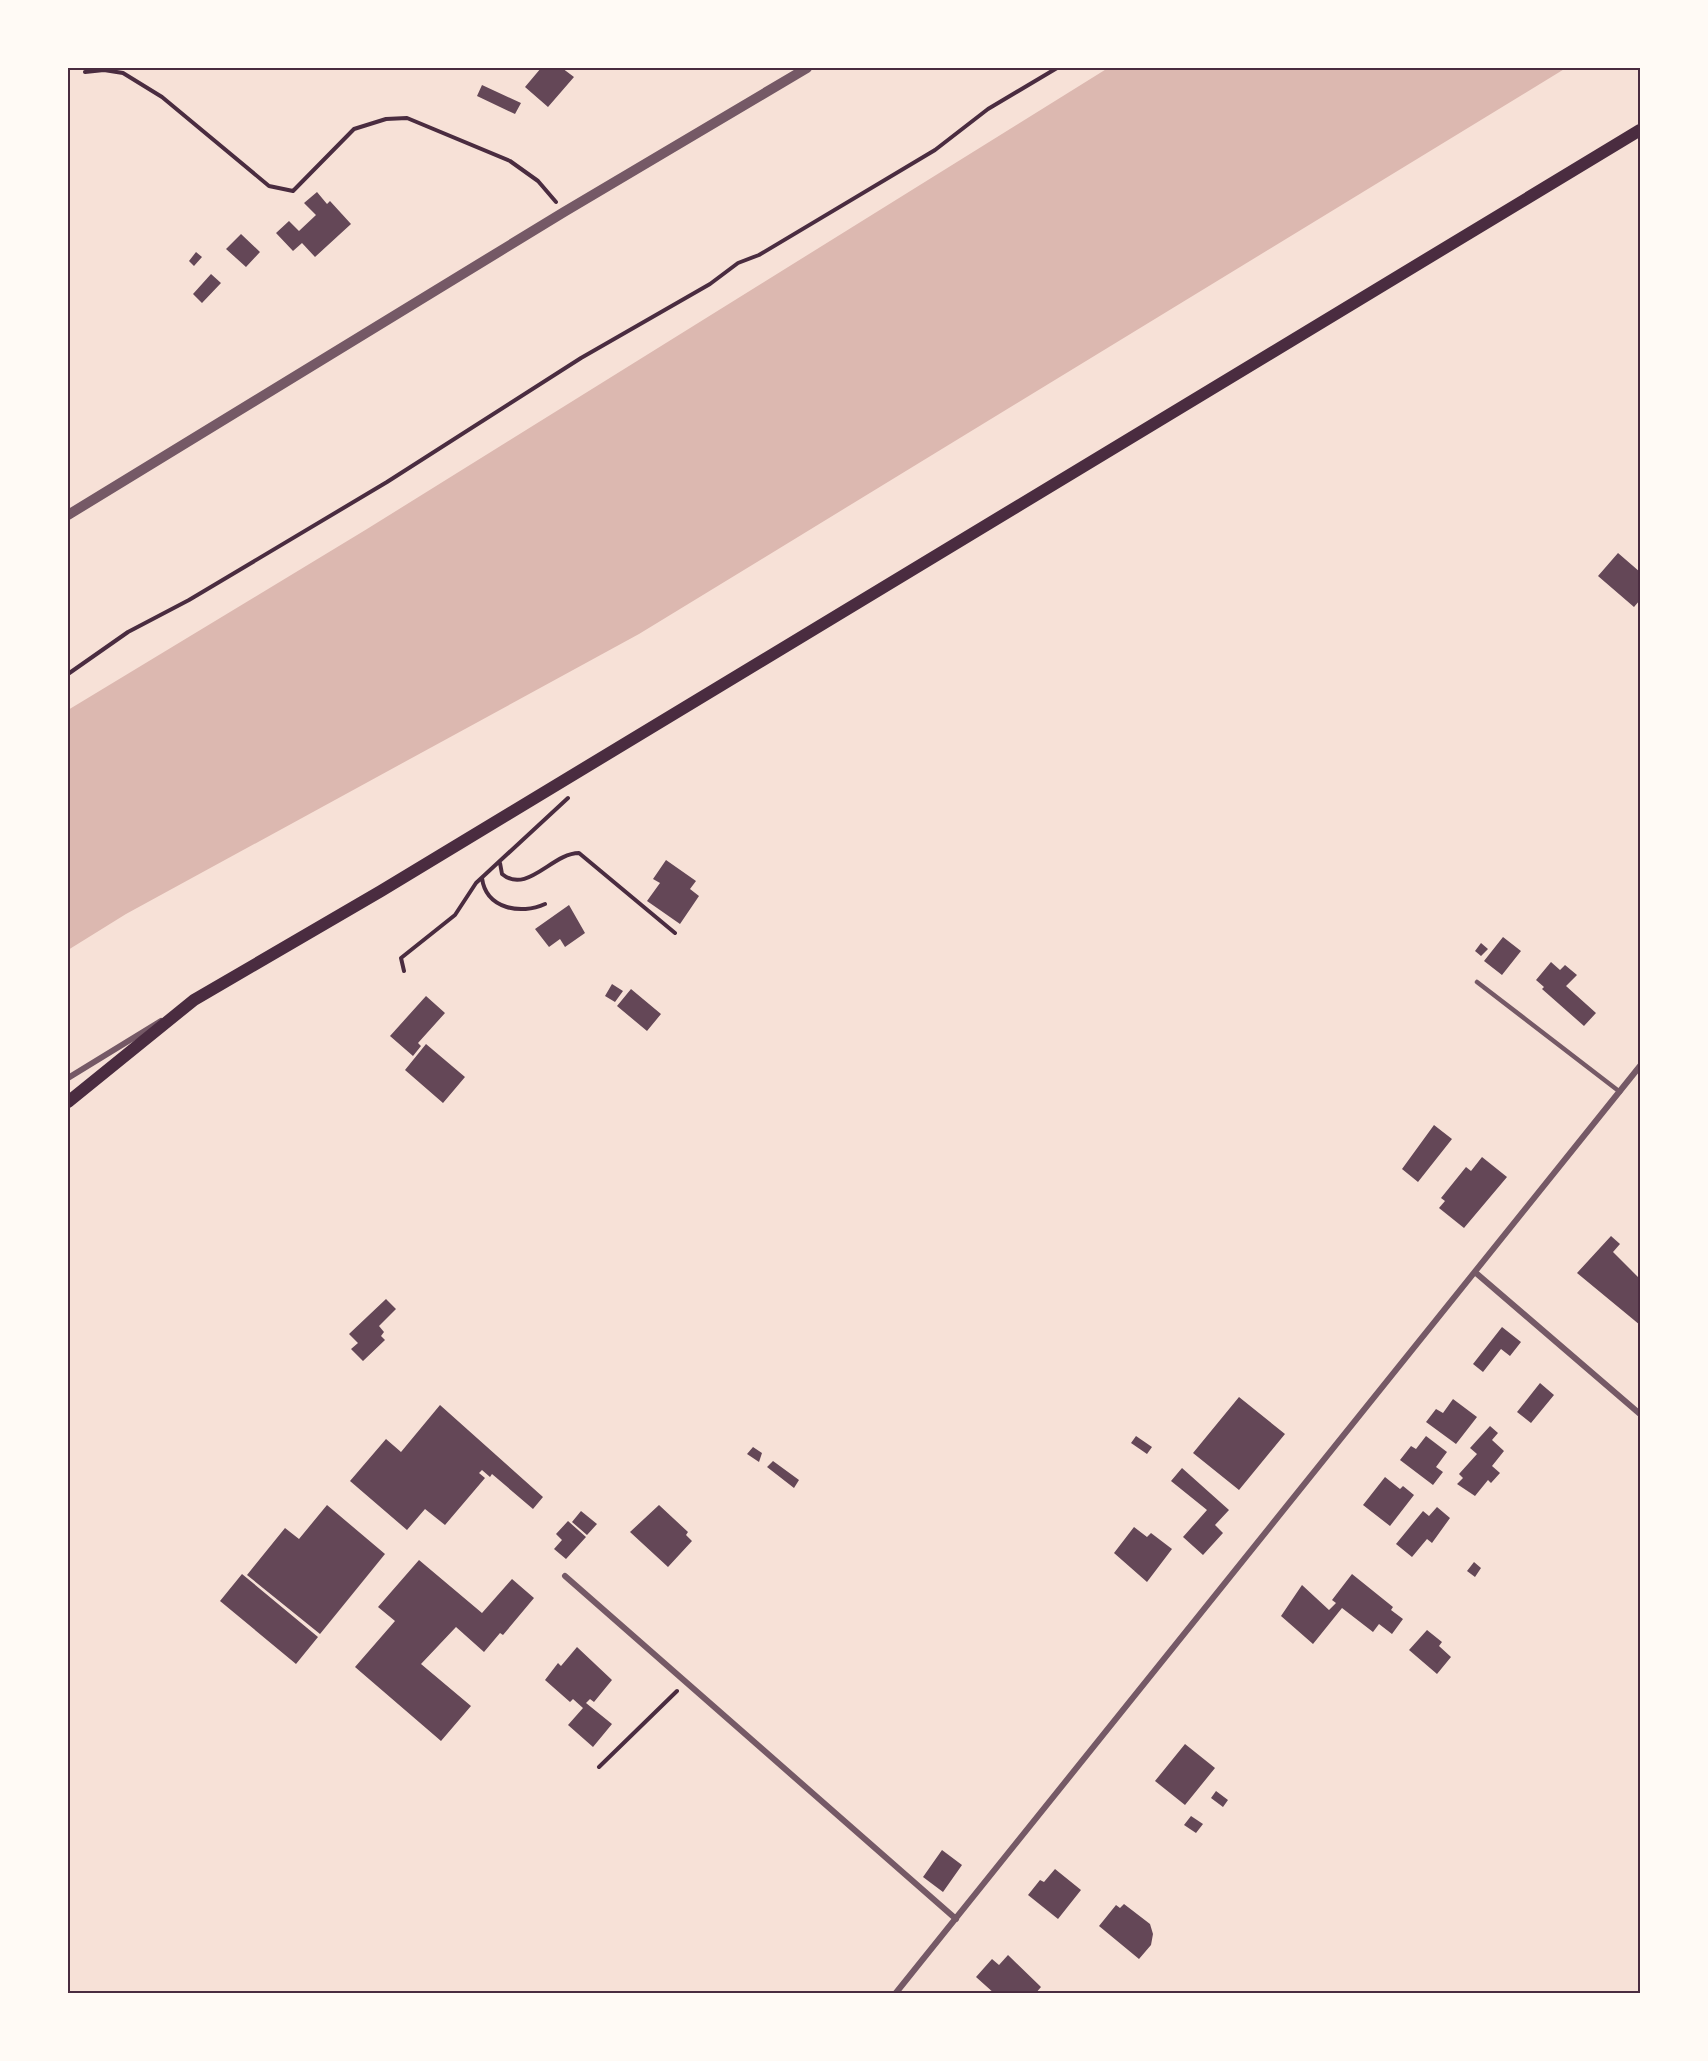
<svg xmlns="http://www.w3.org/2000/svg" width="1708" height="2061" font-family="Karla,sans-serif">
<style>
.water{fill:#dcb8b0}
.building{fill:#644757}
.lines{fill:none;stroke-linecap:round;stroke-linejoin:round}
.path{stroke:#4a2c40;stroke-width:4}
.service{stroke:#755966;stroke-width:4.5}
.minor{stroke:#755966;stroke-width:6}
.tertiary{stroke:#755966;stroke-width:10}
.secondary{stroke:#4a2c40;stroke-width:12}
.neatline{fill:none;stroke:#4a2c40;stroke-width:2}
</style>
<rect width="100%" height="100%" fill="#f7e1d7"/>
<path class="water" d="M1108 68H1566L639 634 126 914 68 950V710L367 529Z"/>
<path class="building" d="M541 68H562L574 77 548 107 525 87Z
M482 85 521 103 515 114 477 96Z
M317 192 327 204 330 201 351 224 315 257 302 243 293 251 276 233 289 221 299 231 316 215 304 203Z
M241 234 260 252 246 267 226 249Z
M196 252 202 257 194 266 189 261Z
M211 274 221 283 202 303 193 294Z
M1618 553 1640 572V600L1634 607 1598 576Z
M666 860 696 881 690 889 699 896 680 924 647 901 660 883 653 879Z
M569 905 585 933 565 947 560 939 549 947 535 929Z
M1503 937 1521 951 1502 975 1484 961Z
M1481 943 1488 949 1481 956 1475 951Z
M1551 962 1560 970 1565 965 1577 975 1566 986 1596 1013 1584 1026 1542 989 1544 987 1536 980Z
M612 984 623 991 615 1002 605 996Z
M631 989 661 1014 647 1031 617 1006Z
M426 996 445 1013 418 1043 421 1046 413 1056 390 1036Z
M426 1044 465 1077 443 1103 405 1070Z
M1434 1125 1452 1139 1418 1182 1402 1169Z
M1482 1157 1507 1177 1464 1228 1439 1208 1445 1201 1441 1198 1466 1167 1471 1171Z
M1611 1236 1620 1244 1613 1252 1640 1279V1325L1577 1273Z
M386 1299 396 1309 379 1326 384 1332 381 1336 385 1340 363 1361 351 1349 358 1343 349 1334Z
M1502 1327 1521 1342 1510 1356 1501 1349 1483 1372 1473 1364Z
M1540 1383 1554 1395 1531 1423 1517 1412Z
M1239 1397 1285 1434 1239 1490 1193 1453Z
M1453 1399 1477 1417 1456 1444 1426 1422 1436 1409 1443 1413Z
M440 1405 543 1497 533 1509 492 1474 490 1477 482 1470 479 1473 485 1478 445 1525 425 1509 407 1530 350 1481 386 1439 401 1452Z
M1490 1426 1498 1433 1492 1440 1504 1451 1492 1466 1500 1473 1491 1483 1488 1480 1475 1496 1457 1484 1463 1478 1459 1474 1477 1454 1470 1448Z
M1136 1436 1152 1447 1147 1454 1131 1443Z
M1426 1436 1447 1452 1436 1467 1443 1472 1433 1485 1400 1460 1411 1446 1416 1449Z
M753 1447 762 1453 759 1462 747 1454Z
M773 1461 799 1480 794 1488 767 1467Z
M1182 1468 1229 1510 1215 1525 1223 1533 1203 1555 1183 1537 1207 1510 1171 1481Z
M1385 1477 1400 1489 1403 1486 1414 1495 1390 1526 1363 1505Z
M327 1505 385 1554 320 1634 247 1575 285 1528 299 1539Z
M659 1505 688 1532 686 1535 692 1541 668 1567 630 1532Z
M1437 1507 1450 1518 1432 1543 1427 1539 1412 1557 1396 1544 1423 1511 1429 1516Z
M581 1511 597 1524 587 1535 572 1522Z
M568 1521 586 1537 566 1559 554 1549 562 1540 556 1534Z
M1134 1527 1147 1537 1151 1533 1172 1549 1147 1582 1114 1553Z
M419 1560 482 1613 512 1579 534 1598 503 1635 500 1633 484 1652 456 1627 421 1664 471 1706 441 1741 355 1667 395 1621 378 1607Z
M1474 1562 1481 1568 1475 1577 1467 1571Z
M242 1574 318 1637 296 1664 220 1601Z
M1352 1574 1393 1607 1391 1610 1403 1619 1392 1634 1379 1624 1373 1632 1342 1608 1313 1644 1281 1616 1302 1585 1329 1610 1336 1603 1332 1600Z
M1427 1630 1442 1642 1439 1646 1451 1657 1437 1674 1409 1650Z
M577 1647 612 1680 594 1702 590 1699 586 1703 612 1724 593 1747 568 1725 583 1708 573 1699 570 1702 545 1680 558 1663 561 1666Z
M1185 1744 1215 1768 1185 1805 1155 1781Z
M1216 1791 1228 1800 1223 1807 1211 1798Z
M1191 1816 1203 1824 1196 1833 1184 1825Z
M942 1850 962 1865 943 1892 923 1877Z
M1055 1869 1081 1890 1058 1919 1028 1895 1040 1880 1044 1882Z
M1124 1904 1150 1924 1153 1934 1151 1945 1139 1959 1099 1926 1116 1905 1120 1908Z
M1008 1955 1041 1987 1035 1994H995L976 1977 992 1959 999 1965Z"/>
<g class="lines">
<path class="path" d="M85 72 104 70 123 73 162 97 269 186 293 191 354 129 386 119 407 118 510 161 538 181 556 202
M68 674 128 632 189 600 387 482 581 358 710 284 738 263 759 255 935 150 988 109 1057 68
M500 863 502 874C527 895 552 853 579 853L675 933
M482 878C486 909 521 915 545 904
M404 971 401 958 455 915 476 883 568 798
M599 1767 677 1691"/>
<path class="service" d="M1477 982 1620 1092"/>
<path class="minor" d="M68 1078 161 1021
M1476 1273 1640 1414
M565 1576 956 1919
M895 1994 1640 1066"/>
<path class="tertiary" d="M68 515 564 212 807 68"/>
<path class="secondary" d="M68 1102 194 1000 381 891 1640 130"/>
</g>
<rect width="1708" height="2061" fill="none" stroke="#fffaf5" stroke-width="138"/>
<rect x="69" y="69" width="1570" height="1923" class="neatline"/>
</svg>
